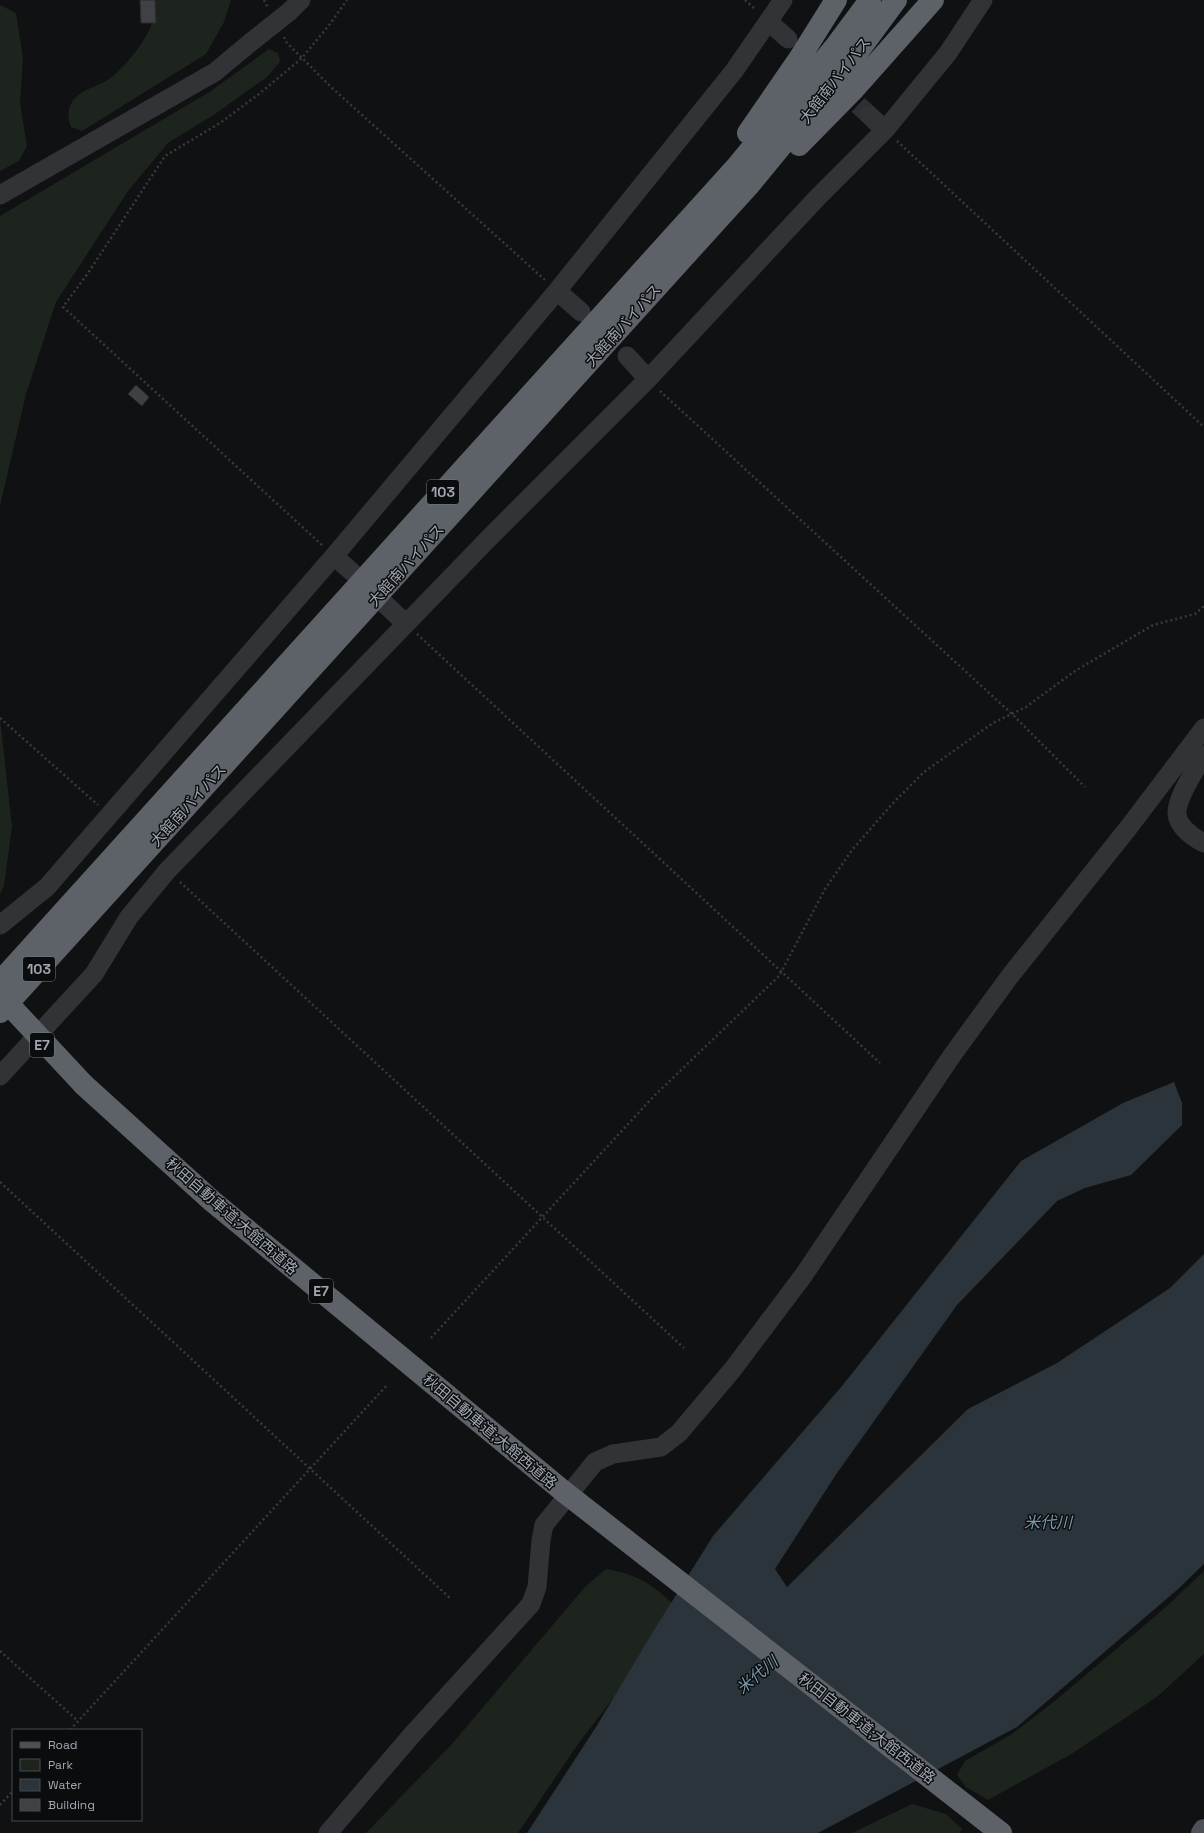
<svg xmlns="http://www.w3.org/2000/svg" width="1204" height="1833" font-family="'Space Grotesk','Noto Sans JP',sans-serif">
<style>
.green{fill:#1d241d}
.water{fill:#2a343a}
.building{fill:#3f4145;stroke:#2a2b2e}
.lines{fill:none;stroke-linecap:round;stroke-linejoin:round}
.minor-tunnel{stroke:#2d2f32;stroke-width:19;stroke-dasharray:19 10;stroke-linecap:butt}
.path{stroke:#373a3e;stroke-width:2.5;stroke-dasharray:2 3;stroke-linecap:butt}
.minor{stroke:#313337;stroke-width:19}
.major{stroke:#4d5056;stroke-width:22}
.highway{stroke:#5d6168;stroke-width:22}
.minor-bridge{stroke:#313337;stroke-width:19}
.highway-bridge{stroke:#5d6168;stroke-width:22}
.labels{text-anchor:middle;dominant-baseline:central;stroke-width:3;stroke-linejoin:round;paint-order:stroke}
.shield{fill:#0b0c0d;stroke:#757981;stroke-width:1}
.shield-label{font-size:14px;font-weight:bold;fill:#a2a8b3}
.street-label{font-size:15px;fill:#a2a8b3;stroke:#0b0c0d}
.water-label{font-size:16px;font-style:italic;fill:#789aae;stroke:#0b0c0d}
</style>
<rect width="100%" height="100%" fill="#101112"/>
<path class="green" d="M155 0H231L224 22 206 54 82 131 71 127C68 120 67 111 71 104 79 89 96 88 109 79 128 65 161 25 155 0Z
M0 5 16 13 23 58 20 103 27 146 19 161 0 171Z
M269 49 278 53 280 62 267 77 215 114 168 143 128 191 56 302 26 394 0 506V216L211 91Z
M0 718 12 826 4 886 0 894Z
M606 1569C637 1574 654 1585 676 1607L657 1641 578 1744 518 1833H366L451 1745 585 1587Z
M1204 1571V1654L1158 1696 1073 1753 988 1800 966 1787 957 1775 965 1761 1012 1734 1056 1700 1166 1607Z
M912 1804 946 1814 962 1829 959 1833H852Z"/>
<path class="water" d="M1174 1082 1182 1103V1125L1131 1175 1085 1188 1057 1201 957 1305 837 1473 775 1569 787 1587 968 1409 1057 1363 1170 1288 1204 1254V1564L1177 1590 1017 1727 818 1833H527L596 1727 654 1630 713 1536 842 1386 1021 1161 1123 1103Z"/>
<path class="building" d="M140 0H155L156 23H141Z
M136 385 149 397 142 406 128 394Z"/>
<g class="lines">
<path class="minor-tunnel" d="M837 85 869 115"/>
<path class="path" d="M264 0 268 8
M745 0 756 10
M284 37 287 43 331 87 545 280
M897 141 1204 427
M660 391 1012 714 1085 787
M322 545 63 307 88 273 165 156 220 123 259 94 302 58 330 24 347 0
M417 634 880 1063
M0 718 98 805
M180 882 684 1348
M0 1182 451 1599
M431 1338 653 1097 779 976 825 889 852 850 893 803 924 772 993 723 1026 707 1075 671 1153 625 1195 614 1204 606
M0 1651 78 1721
M70 1730 388 1384
M0 1805 13 1791"/>
<path class="minor" d="M289 12 301 0
M769 22 788 39
M869 115 885 130
M0 195 215 72 251 42
M557 291 581 312
M627 356 648 379
M334 556 352 572
M385 604 405 623
M1204 755C1196 769 1176 798 1177 814 1178 827 1194 838 1204 843
M0 925 47 887 334 556 557 291 734 71 783 0
M0 1076 94 974 129 917 167 871 491 536 648 379 817 198 885 130 948 53 983 0
M328 1833 411 1736 531 1604 537 1587 541 1540 544 1525 595 1462 613 1454 661 1447 679 1433 733 1369 803 1276 953 1054 1010 976 1129 827 1204 728"/>
<path class="major" d="M1202 1833 1204 1830"/>
<path class="highway" d="M748 133 799 59 836 0
M799 145 854 89 933 0
M0 982 738 165 835 47 870 0
M0 1012 750 184 851 61 896 0
M84 1085 212 1201 563 1491"/>
<path class="minor-bridge" d="M251 42 289 12"/>
<path class="highway-bridge" d="M0 995 84 1085
M563 1491 1001 1833"/>
</g>
<g class="labels">
<g class="shield">
<rect x="427" y="480" width="32" height="24" rx="3"/>
<rect x="23" y="957" width="32" height="24" rx="3"/>
<rect x="30" y="1033" width="24" height="24" rx="3"/>
<rect x="309" y="1279" width="24" height="24" rx="3"/>
</g>
<g class="shield-label">
<text x="443" y="492">103</text>
<text x="39" y="969">103</text>
<text x="42" y="1045">E7</text>
<text x="321" y="1291">E7</text>
</g>
<g class="street-label">
<text transform="translate(835 80) rotate(-52)">大館南バイパス</text>
<text transform="translate(623 325) rotate(-48)">大館南バイパス</text>
<text transform="translate(406 565) rotate(-48)">大館南バイパス</text>
<text transform="translate(188 805) rotate(-48)">大館南バイパス</text>
<text transform="translate(232 1216) rotate(41)">秋田自動車道;大館西道路</text>
<text transform="translate(490 1431) rotate(40)">秋田自動車道;大館西道路</text>
<text transform="translate(867 1728) rotate(38)">秋田自動車道;大館西道路</text>
</g>
<g class="water-label">
<text x="1048" y="1522">米代川</text>
<text transform="translate(757 1675) rotate(-40)">米代川</text>
</g>
</g>
<rect x="12" y="1729" width="130" height="92" fill="#0b0c0d" stroke="#474a4f"/>
<rect x="20" y="1742" width="20" height="6" fill="#4d5056" stroke="#474a4f"/>
<text x="48" y="1749" font-size="12" fill="#a2a8b3">Road</text>
<rect x="20" y="1759" width="20" height="12" fill="#1d241d" stroke="#474a4f"/>
<text x="48" y="1769" font-size="12" fill="#a2a8b3">Park</text>
<rect x="20" y="1779" width="20" height="12" fill="#2a343a" stroke="#474a4f"/>
<text x="48" y="1789" font-size="12" fill="#a2a8b3">Water</text>
<rect x="20" y="1799" width="20" height="12" fill="#3f4145" stroke="#474a4f"/>
<text x="48" y="1809" font-size="12" fill="#a2a8b3">Building</text>
</svg>
